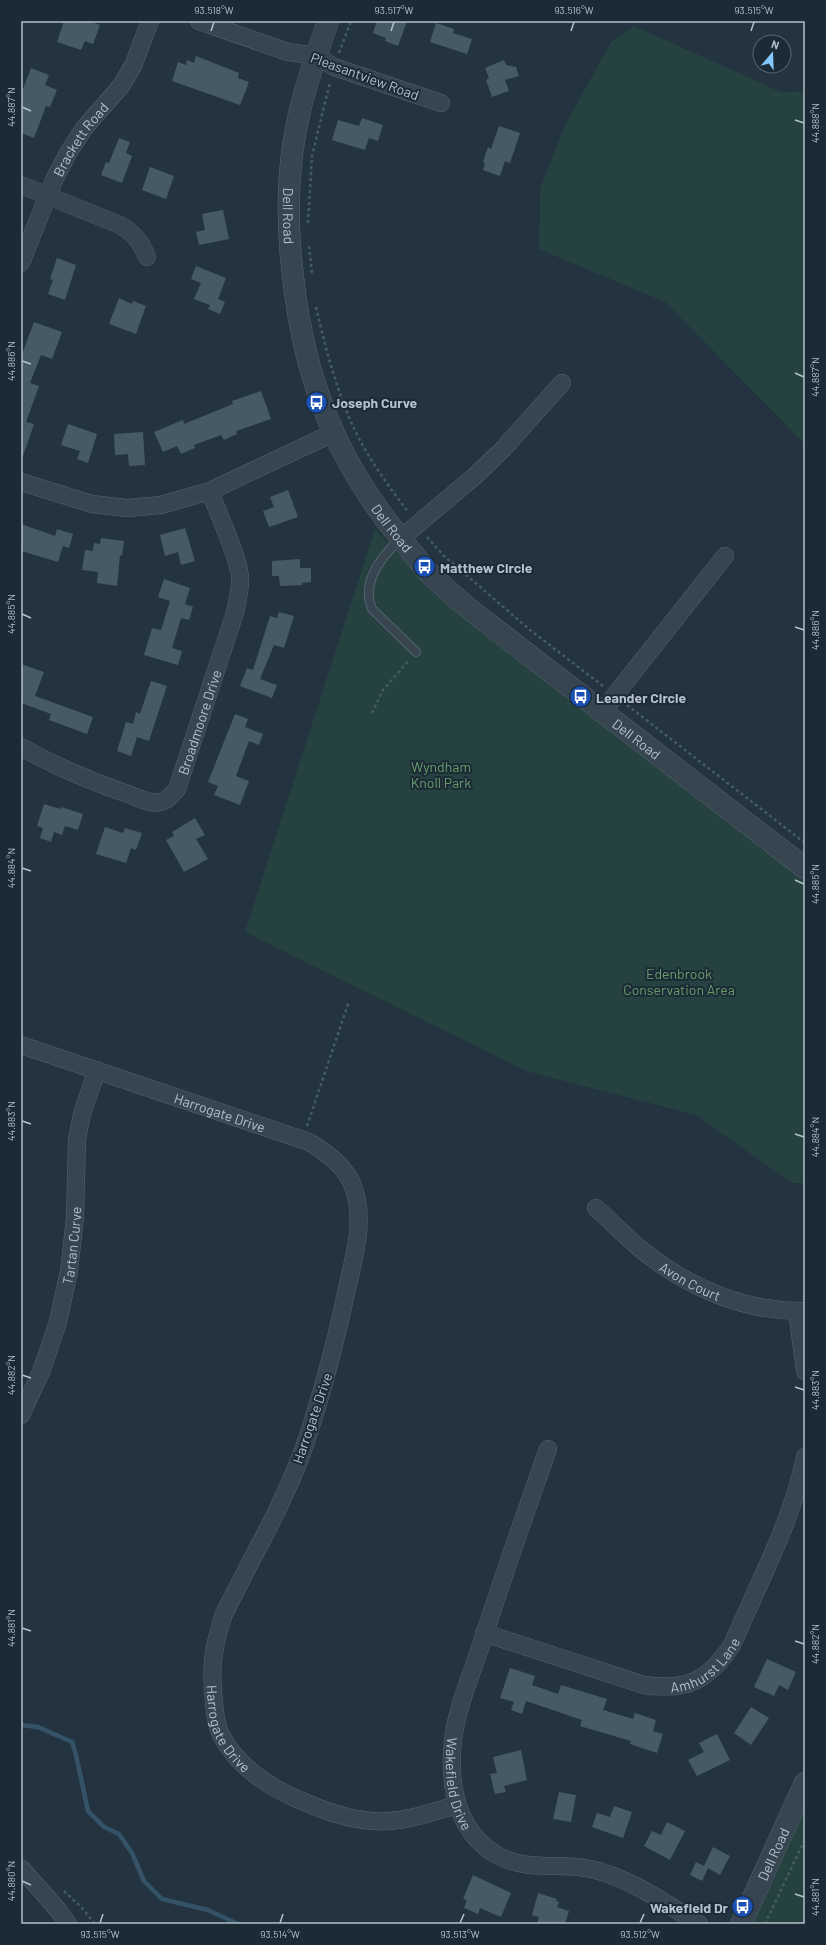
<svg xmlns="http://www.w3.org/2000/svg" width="826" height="1945" font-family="Barlow,sans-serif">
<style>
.green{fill:#254140}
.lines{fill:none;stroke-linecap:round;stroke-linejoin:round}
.stream{stroke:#355368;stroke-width:4.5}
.building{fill:#465a66}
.service-casing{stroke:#55636e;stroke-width:10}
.minor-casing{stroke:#55636e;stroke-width:18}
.tertiary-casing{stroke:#55636e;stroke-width:22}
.path{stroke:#435d5c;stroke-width:2.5;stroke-dasharray:3 3;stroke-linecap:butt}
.service{stroke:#374550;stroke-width:8}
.minor{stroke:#374550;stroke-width:17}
.tertiary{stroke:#374550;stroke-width:21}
.ticks{fill:none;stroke:#b3c0cb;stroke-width:1.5}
.labels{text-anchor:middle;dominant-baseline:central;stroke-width:4;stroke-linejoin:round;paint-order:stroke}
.street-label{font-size:14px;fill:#b3c0cb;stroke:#1c2a35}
.poi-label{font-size:14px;font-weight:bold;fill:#b3c0cb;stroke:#1c2a35;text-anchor:start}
.park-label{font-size:14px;fill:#699d6c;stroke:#1c2a35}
.neatline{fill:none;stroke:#b3c0cb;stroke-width:1.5}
.ticks-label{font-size:10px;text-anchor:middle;fill:#b3c0cb}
</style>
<rect width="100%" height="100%" fill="#233440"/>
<path class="green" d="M634 26 781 92 805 91V444L665 302 539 249 540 189 565 125 611 42Z
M375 529 424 581 805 881V1183H792L696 1115 526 1071 245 932Z
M805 1809V1924H753Z"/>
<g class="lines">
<path class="stream" d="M21 1725 38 1727 72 1742 76 1755 88 1811 104 1827 119 1834 132 1853 144 1881 162 1899 208 1910 238 1924"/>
</g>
<path class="building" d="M64 21H89L100 25 93 44 85 41 81 50 57 42Z
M377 21H407L398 46 385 41 386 38 373 33Z
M436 23 454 29 453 33 472 39 467 54 430 42Z
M196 56 239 73 238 78 249 82 240 105 172 81 178 62 186 65 187 60 194 63Z
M504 60 506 65 516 67 519 76 505 80 509 91 492 97 486 80 489 78 485 68Z
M31 68 49 75 45 85 57 90 50 107 46 106 34 138 21 133V94Z
M362 118 383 125 378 141 369 138 365 150 332 140 338 120 359 126Z
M499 126 520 133 510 163 505 161 500 176 483 170 485 163 483 162 488 147 491 149Z
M119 138 130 142 126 153 132 156 122 183 101 175 106 162 109 163Z
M150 167 174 176 166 199 142 190Z
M223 210 229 239 199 245 196 232 205 230 202 214Z
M57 258 76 265 65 300 48 294 53 280 50 279Z
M196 266 226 278 218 299 225 302 220 314 208 309 210 305 194 299 201 283 191 279Z
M119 298 132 304 133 301 146 306 136 334 109 324Z
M34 322 62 332 52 359 41 355 30 383 39 386 26 422 34 424 23 456H21V357Z
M261 391 271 419 236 431 237 434 224 440 221 435 194 445 195 448 181 454 177 446 163 452 154 432 183 420 184 424 233 404 232 401Z
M68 424 97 434 88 463 77 459 80 451 61 445Z
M143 432 145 465 129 466 128 454 115 455 114 434Z
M288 490 298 517 269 527 263 511 274 507 270 497Z
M21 524 55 536 57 529 73 534 69 548 63 546 58 562 21 551Z
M185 528 195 561 181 565 178 552 165 556 160 535Z
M101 538 124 541 122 556 120 555 117 586 97 583 98 572 82 570 85 550 93 551 94 543 100 544Z
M300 559V568H311V582L302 583V585L280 586 279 576H272V561Z
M164 579 190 588 185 604 193 607 189 620 181 618 172 648 182 651 178 665 144 655 152 628 161 630 170 601 158 597Z
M279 612 294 616 284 648 274 645 260 679 277 685 272 698 240 686 247 668 253 670 270 616 277 618Z
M21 664 44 672 35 696 93 717 87 734 49 720 51 714 21 703Z
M151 681 167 686 149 741 137 737 131 756 117 751 126 722 133 724 136 712 140 714Z
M235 714 248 719 245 727 263 734 259 745 249 741 236 776 249 781 240 805 214 795 218 786 208 782Z
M44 804 60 809 61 807 83 814 78 830 65 826 62 835 54 832 51 842 40 838 43 828 37 826Z
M195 818 205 835 196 839 208 859 184 872 166 840 174 836 172 832Z
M105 827 123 833 125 828 142 833 136 850 131 848 126 863 96 854Z
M767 1659 796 1672 788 1690 779 1685 774 1696 754 1687Z
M510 1668 535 1676 532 1685 558 1694 561 1685 607 1699 603 1710 633 1719 635 1713 656 1720 653 1731 663 1734 657 1753 630 1744 631 1741 580 1726 582 1720 526 1701 522 1714 511 1710 514 1702 500 1698Z
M751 1707 769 1718 751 1745 734 1733Z
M717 1734 730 1760 697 1776 688 1760 704 1752 699 1743Z
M521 1750 527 1780 504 1786 506 1792 495 1794 490 1774 497 1773 493 1757Z
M559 1792 576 1795 571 1822 553 1819Z
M614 1806 632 1812 623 1838 592 1827 597 1813 610 1817Z
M667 1822 685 1831 670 1860 644 1846 652 1831 661 1835Z
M713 1847 730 1856 720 1875 708 1868 702 1881 690 1875 696 1862 704 1866Z
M473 1875 511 1893 501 1917 480 1908 478 1914 464 1908 467 1900 463 1899Z
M538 1893 557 1899 556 1901 559 1902 557 1907 569 1911 565 1924H537L539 1917 532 1915Z"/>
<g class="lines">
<defs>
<path id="service" d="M400 539C382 556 360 582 372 609L416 652"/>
<g id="minor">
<path d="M199 21 288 52 317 56 334 67 441 103"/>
<path d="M21 185 120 225C134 233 141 242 147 257"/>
<path id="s1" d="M21 263 54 180 68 153 85 127 121 86 133 66 150 21"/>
<path d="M21 482 92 504 127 508 161 505 210 491 333 433"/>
<path d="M400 539 475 476 504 448 562 383"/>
<path d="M604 713 615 695 725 556"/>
<path id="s2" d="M21 747C57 767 89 781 128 794 137 797 150 805 161 802 168 800 172 795 177 789L235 613C237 601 241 588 240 576 237 553 218 514 210 491"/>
<path id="s3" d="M21 1045 309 1142C327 1153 347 1167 354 1189 365 1223 354 1256 347 1289 335 1345 321 1399 302 1453 282 1507 250 1561 224 1614 213 1647 210 1667 214 1703 215 1713 216 1725 221 1735 238 1768 273 1790 307 1803 332 1814 361 1823 389 1821 412 1820 435 1811 457 1805"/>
<path id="s4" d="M596 1208C612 1222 627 1238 643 1251 689 1288 745 1312 805 1311"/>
<path d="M797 1311 805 1371"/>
<path id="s5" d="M21 1415 41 1372 58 1322 69 1271 75 1218 77 1139 82 1114 97 1070"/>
<path id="s6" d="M548 1449C524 1517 500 1585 478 1654 467 1686 453 1719 452 1753 450 1792 460 1834 497 1855 527 1872 560 1862 591 1869 630 1878 665 1903 699 1924"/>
<path id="s7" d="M484 1633 644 1685C687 1691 708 1681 732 1645 758 1584 792 1522 805 1457"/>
<path d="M21 1868 58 1910 68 1924"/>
</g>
<g id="tertiary">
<path id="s8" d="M328 21C319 49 308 77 301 106 287 161 286 220 293 276 304 381 338 465 406 545 415 556 424 568 434 578 448 591 462 603 477 615L805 868"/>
<path id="s9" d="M741 1924 805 1783"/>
</g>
</defs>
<use href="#service" class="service-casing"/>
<use href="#minor" class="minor-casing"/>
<use href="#tertiary" class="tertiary-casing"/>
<path class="path" d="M339 53 351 21
M308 223 312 156 330 82
M309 246 312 273
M316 307C325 346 335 385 351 422 365 454 387 484 408 512
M427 537 443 555 530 630 603 686
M627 705 805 843
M372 713 383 690 409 660
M307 1126 349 1001
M64 1891 82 1908 95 1924
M765 1924 805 1839"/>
<use href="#service" class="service"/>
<use href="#minor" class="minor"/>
<use href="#tertiary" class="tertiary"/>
</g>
<path class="ticks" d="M211 31 214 22M391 31 394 22M571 31 574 22M751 31 754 22M22 107 31 111M795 120 804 123M22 361 31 364M795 373 804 377M22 614 31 618M795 627 804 630M22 868 31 871M795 880 804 884M22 1121 31 1124M795 1134 804 1137M22 1375 31 1378M795 1387 804 1390M22 1628 31 1631M795 1641 804 1644M22 1881 31 1885M795 1894 804 1897M100 1923 103 1914M280 1923 283 1914M460 1923 464 1914M640 1923 644 1914"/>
<defs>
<symbol id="bus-disc" viewBox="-11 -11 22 22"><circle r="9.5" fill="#1a4fb4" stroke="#1c2a35"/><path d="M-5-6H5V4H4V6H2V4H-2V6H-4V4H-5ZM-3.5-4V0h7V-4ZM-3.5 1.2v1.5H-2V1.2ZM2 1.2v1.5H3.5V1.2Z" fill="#fff"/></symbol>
</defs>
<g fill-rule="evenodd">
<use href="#bus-disc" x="304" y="390" width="25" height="25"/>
<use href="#bus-disc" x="412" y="554" width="25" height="25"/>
<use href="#bus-disc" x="568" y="684" width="25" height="25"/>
<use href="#bus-disc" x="730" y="1894" width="25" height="25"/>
</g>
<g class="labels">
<g class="street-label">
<text transform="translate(365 76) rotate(20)">Pleasantview Road</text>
<text stroke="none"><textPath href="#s1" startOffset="138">Brackett Road</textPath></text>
<text stroke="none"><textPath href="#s8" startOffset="200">Dell Road</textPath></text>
<text stroke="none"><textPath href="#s8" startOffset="535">Dell Road</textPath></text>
<text stroke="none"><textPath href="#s2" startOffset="243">Broadmoore Drive</textPath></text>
<text stroke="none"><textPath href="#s8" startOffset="859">Dell Road</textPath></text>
<text stroke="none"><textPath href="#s3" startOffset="210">Harrogate Drive</textPath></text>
<text stroke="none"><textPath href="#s5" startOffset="178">Tartan Curve</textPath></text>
<text stroke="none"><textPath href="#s4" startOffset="120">Avon Court</textPath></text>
<text transform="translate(312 1418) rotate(-71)">Harrogate Drive</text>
<text stroke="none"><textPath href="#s7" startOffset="237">Amhurst Lane</textPath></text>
<text stroke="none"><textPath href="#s3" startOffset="941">Harrogate Drive</textPath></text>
<text stroke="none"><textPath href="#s6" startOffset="351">Wakefield Drive</textPath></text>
<text stroke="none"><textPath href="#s9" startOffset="77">Dell Road</textPath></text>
</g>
<g class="poi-label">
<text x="332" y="402">Joseph Curve</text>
<text x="440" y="567">Matthew Circle</text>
<text x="596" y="697">Leander Circle</text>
<text x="728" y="1907" text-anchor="end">Wakefield Dr</text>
</g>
<g class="park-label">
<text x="441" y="766">Wyndham<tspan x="441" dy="16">Knoll Park</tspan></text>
<text x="679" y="973">Edenbrook<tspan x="679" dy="16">Conservation Area</tspan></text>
</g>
</g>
<rect width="826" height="1945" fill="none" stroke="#1c2a35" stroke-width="44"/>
<g transform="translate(772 54) rotate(19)"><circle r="19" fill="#1c2a35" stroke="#586671"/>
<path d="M0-3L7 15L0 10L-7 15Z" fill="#84c7ff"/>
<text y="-6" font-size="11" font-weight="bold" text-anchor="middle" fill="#b3c0cb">N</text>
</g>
<rect x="22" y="22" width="782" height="1901" class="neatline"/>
<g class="ticks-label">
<text x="214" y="14">93.518°W</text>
<text x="394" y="14">93.517°W</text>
<text x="574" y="14">93.516°W</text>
<text x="754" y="14">93.515°W</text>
<text transform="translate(11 107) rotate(-90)" y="4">44.887°N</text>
<text transform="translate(815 123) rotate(-90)" y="4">44.888°N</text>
<text transform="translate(11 361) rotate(-90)" y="4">44.886°N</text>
<text transform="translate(815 377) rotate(-90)" y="4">44.887°N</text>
<text transform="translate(11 614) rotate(-90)" y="4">44.885°N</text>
<text transform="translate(815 630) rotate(-90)" y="4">44.886°N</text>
<text transform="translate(11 868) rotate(-90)" y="4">44.884°N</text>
<text transform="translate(815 884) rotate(-90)" y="4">44.885°N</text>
<text transform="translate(11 1121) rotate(-90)" y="4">44.883°N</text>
<text transform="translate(815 1137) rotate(-90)" y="4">44.884°N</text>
<text transform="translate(11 1375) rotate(-90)" y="4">44.882°N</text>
<text transform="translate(815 1390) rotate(-90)" y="4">44.883°N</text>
<text transform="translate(11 1628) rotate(-90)" y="4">44.881°N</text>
<text transform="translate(815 1644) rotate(-90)" y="4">44.882°N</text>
<text transform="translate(11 1881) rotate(-90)" y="4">44.880°N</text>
<text transform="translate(815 1897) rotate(-90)" y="4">44.881°N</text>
<text x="100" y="1938">93.515°W</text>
<text x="280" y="1938">93.514°W</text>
<text x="460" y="1938">93.513°W</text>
<text x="640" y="1938">93.512°W</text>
</g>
</svg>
